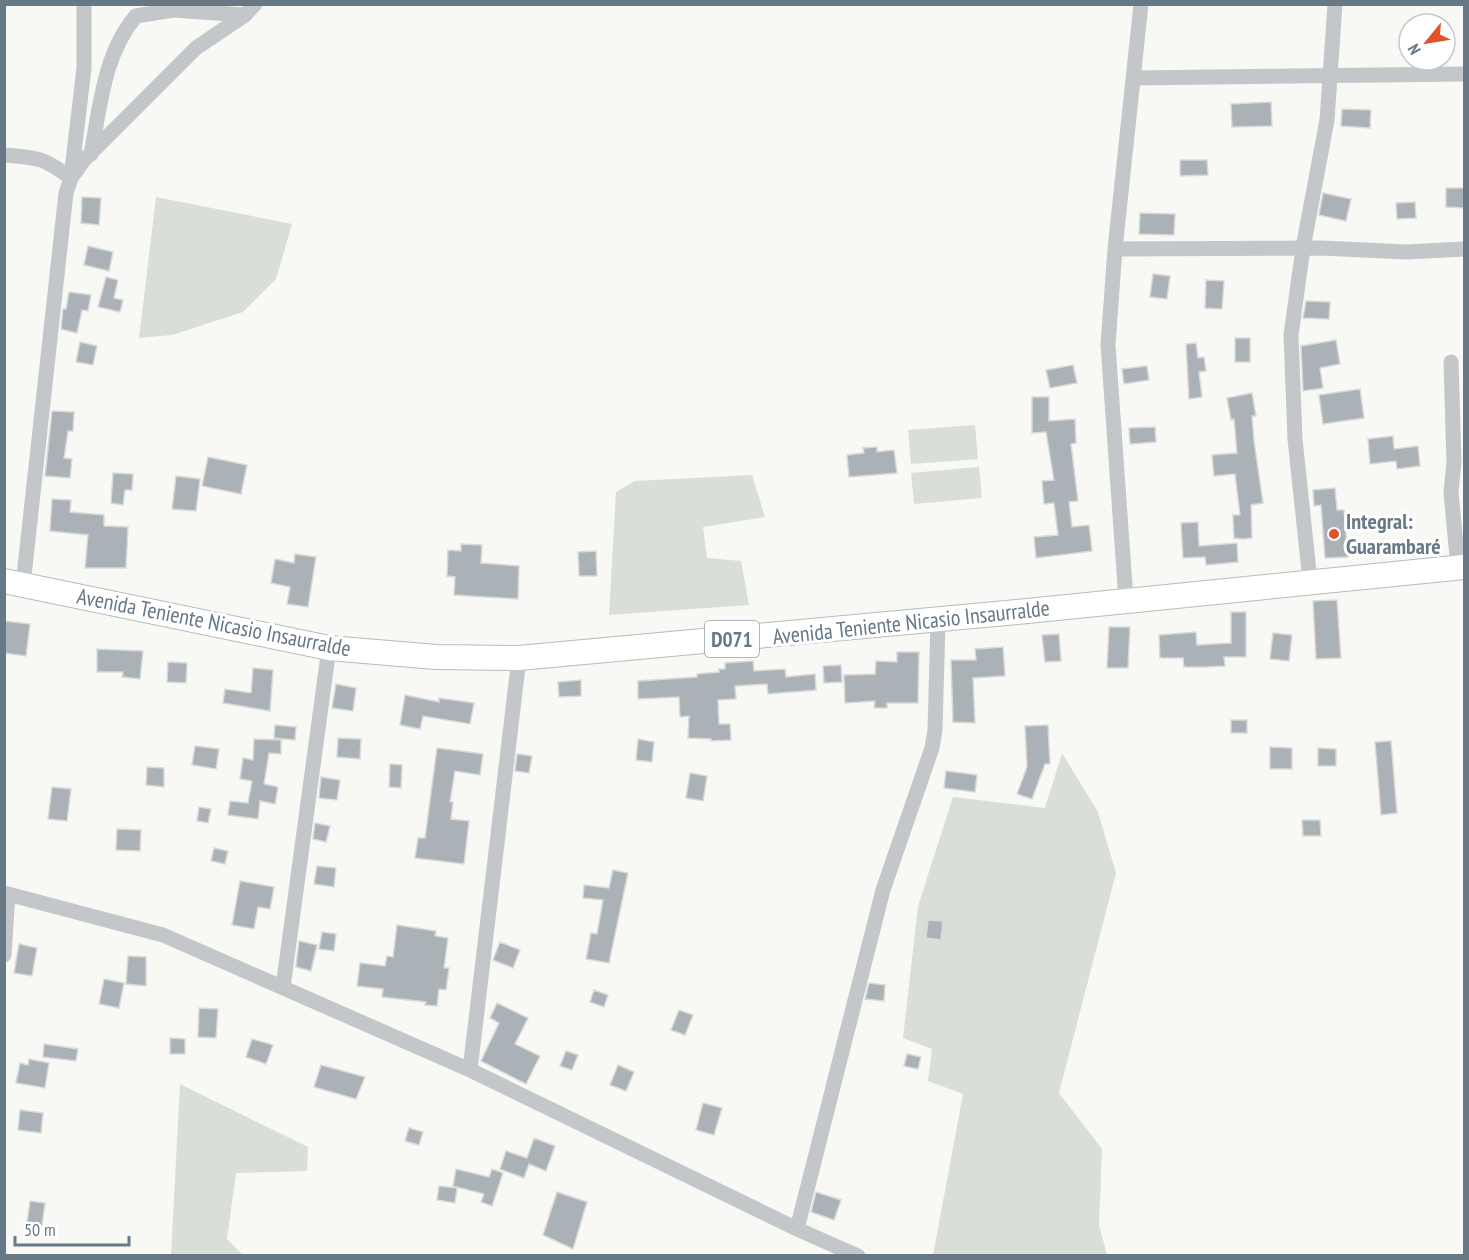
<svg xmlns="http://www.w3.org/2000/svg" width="1469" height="1260" font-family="'PT Sans Narrow',sans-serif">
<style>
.green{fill:#d9dfd6}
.building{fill:#aab2b8;stroke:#d9d9d7;stroke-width:1.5}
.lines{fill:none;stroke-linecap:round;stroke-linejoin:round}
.primary-casing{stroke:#b6bbbe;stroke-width:26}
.minor{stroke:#c3c7ca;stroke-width:15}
.primary{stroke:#fff;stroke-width:24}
.poi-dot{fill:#e35229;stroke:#fff;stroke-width:2}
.labels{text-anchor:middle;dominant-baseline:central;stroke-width:6;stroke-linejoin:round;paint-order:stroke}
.shield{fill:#fff;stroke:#95a0aa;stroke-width:1.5}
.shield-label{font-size:21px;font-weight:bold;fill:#677886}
.poi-label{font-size:22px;font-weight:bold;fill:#677886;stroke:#fff;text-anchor:start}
.street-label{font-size:22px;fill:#677886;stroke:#fff}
</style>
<rect width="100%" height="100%" fill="#f8f8f5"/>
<path class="green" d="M156 197 292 224 276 279 243 312 172 335 139 338Z
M975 425 978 459 911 464 908 430Z
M979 467 982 498 914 504 911 473Z
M752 475 765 517 703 527 707 558 741 561 749 605 609 615 616 492 635 481Z
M1062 753 1098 812 1116 873 1059 1093 1102 1149 1099 1225 1107 1255H933L963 1094 928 1081 932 1049 903 1038 918 906 953 797 1045 808Z
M180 1084 308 1147 307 1171 236 1173 227 1239 243 1255H171Z"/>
<path class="building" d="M1271 102 1272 126 1232 127 1231 104Z
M1342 109 1371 110 1370 128 1341 126Z
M1180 160H1207L1208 175 1180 176Z
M1446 188H1464V208L1446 207Z
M1323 193 1351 199 1346 221 1319 215Z
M82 197 101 198 99 225 81 223Z
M1415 202 1416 218 1397 219 1396 203Z
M1140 213 1175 214 1174 235 1139 234Z
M88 246 113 252 109 271 84 265Z
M1153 274 1170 276 1167 299 1150 297Z
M106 277 118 280 114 298 123 300 120 312 98 307Z
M1206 280 1224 281 1222 309 1205 308Z
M69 292 91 295 88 311 82 310 77 333 61 329 63 309H66Z
M1306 301 1330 302 1329 319 1303 318Z
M1235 338H1250V362H1235Z
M1336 340 1340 364 1320 368 1323 388 1303 391 1301 346Z
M80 342 97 346 93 365 76 362Z
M1196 343 1198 358 1204 357 1206 371 1199 372 1202 397 1189 399 1186 344Z
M1073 365 1077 383 1050 388 1046 370Z
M1147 366 1149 380 1124 384 1122 369Z
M1360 389 1364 418 1323 424 1319 395Z
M1252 393 1256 416H1252L1254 441 1263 503 1251 505 1252 538 1243 539 1234 538 1233 515H1240L1235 474 1214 476 1212 455 1237 453 1234 419 1231 420 1227 398Z
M1032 397H1049V421L1075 419 1076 443 1071 444 1078 501 1069 502 1072 527 1089 525 1092 551 1036 558 1034 537 1058 535 1054 503 1044 504 1042 481 1054 480 1046 432 1032 433Z
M52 411 74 412 73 431H68L64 458 72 459 70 478 45 476Z
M1155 427 1156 442 1130 444 1129 428Z
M1393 436 1394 449 1418 446 1420 466 1397 469 1396 461 1370 464 1368 439Z
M877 447V452L894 450 897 473 849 477 847 455 864 453 863 448Z
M208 457 247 465 241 494 202 486Z
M113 473 133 474 132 490H125L123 505 111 503Z
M176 476 200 479 196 511 172 509Z
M1335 488 1337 510H1344L1348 557 1325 558 1321 505 1314 506 1313 490Z
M52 499 71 500 70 512 104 515V526L128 527 126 568H85L88 535 50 531Z
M1198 522 1199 546 1237 543 1238 562 1206 565 1205 557 1183 558 1181 523Z
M461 544 482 545 481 563 519 566 518 599 454 595 455 577 447 576 448 550 461 551Z
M596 551 597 576H579L578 552Z
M295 554 316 557 308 607 287 604 290 587 271 583 275 559 294 563Z
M1337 600 1341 658 1316 659 1313 601Z
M1231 612H1246V657H1224L1225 666 1206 667H1184L1183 658H1160L1159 635 1196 632 1197 645 1231 643Z
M4 621 30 624 26 656 4 653Z
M1109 627H1130L1128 668H1107Z
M1273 633 1292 635 1289 661 1270 659Z
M1059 634 1061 661 1045 662 1042 635Z
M1003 647 1005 676 973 678 975 723 953 722 951 660H976L975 649Z
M97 649 143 651 140 679 122 677 123 672H97Z
M897 652H919L918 703H887V708H874L875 701 845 703 844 675 875 674 876 661 897 662Z
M753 661 754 671 785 669 786 677 815 674 816 690 768 694 767 684 735 686 736 699 718 700 719 724H730L731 740 711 741V739L688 738 689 716 680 717 679 697 638 699V681L697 677V674L719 672V669H725V663Z
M168 662 187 663 186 683 167 682Z
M841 665 842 682 824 683 823 666Z
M253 668 273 670 270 711 223 703 225 689 251 693Z
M581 680V696L559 697 558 682Z
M336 684 356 688 353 711 332 708Z
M405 695 439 702V698L474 703 470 724 423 716 420 729 400 725Z
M1231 720H1247V733H1231Z
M275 725 296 727 295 740 274 738Z
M1048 725 1050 764H1045L1032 799 1017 794 1027 767 1025 726Z
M338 738 361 739 360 759 337 757Z
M254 739 281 740V754L269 753 264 784 278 787 275 804 260 801 258 819 228 815 230 801 248 803 252 781 240 779 243 758 253 760Z
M638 739 654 742 652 762 636 760Z
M1391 741 1397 813 1381 815 1375 742Z
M195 746 219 749 216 769 192 765Z
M1270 747 1292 748V769H1270Z
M437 748 483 754 480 775 455 771 450 802H453L451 819 469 821 464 864 415 858 418 838H425Z
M1318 748 1336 749V766H1318Z
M517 754 532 756 529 773 515 771Z
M390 764 402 765 401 788 389 787Z
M147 767 164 768V787L146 785Z
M946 771 977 775 975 792 944 788Z
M690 773 707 776 703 801 686 798Z
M321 777 340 780 337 800 319 798Z
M52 787 71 789 67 821 48 819Z
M199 807 211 809 208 823 197 821Z
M1302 820H1320L1321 836H1303Z
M315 823 330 826 326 842 313 839Z
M117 829 141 830 140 851 116 850Z
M214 848 228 851 225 864 211 861Z
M317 866 336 868 334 887 314 884Z
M613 870 628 873 609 963 586 959 591 933 597 934 603 900 583 898 584 885 609 888Z
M240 881 274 887 270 909 258 907 254 929 232 925Z
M928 920 943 921 941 940 926 938Z
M397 925 436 931 435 936 448 938 444 968H449L446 990 439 989 437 1006 425 1005 426 1002 382 997 383 989 357 986 360 963 385 966 387 956 393 957Z
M322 932 336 934 334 951 319 949Z
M299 941 317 945 311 971 296 967Z
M500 942 520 950 513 968 493 960Z
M19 944 37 948 32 976 14 973Z
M128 956 146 957V986L126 984Z
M104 979 124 983 119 1008 99 1004Z
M869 983 885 985 884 1001 865 999Z
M594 990 608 995 604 1007 590 1002Z
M497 1003 528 1018 515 1044 540 1056 526 1084 481 1061 499 1023 490 1018Z
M199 1008 218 1009 216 1038 198 1037Z
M679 1010 693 1015 685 1035 671 1030Z
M170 1038 185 1039V1054H170Z
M252 1039 273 1045 266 1064 246 1057Z
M44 1044 78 1049 76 1061 43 1057Z
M566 1051 578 1055 572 1070 560 1066Z
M907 1054 921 1057 918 1069 904 1066Z
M29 1059 49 1063 45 1088 16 1083 20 1063 28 1065Z
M321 1065 365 1077 356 1099 314 1087Z
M618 1065 634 1072 626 1091 610 1085Z
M703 1103 722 1108 714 1135 696 1130Z
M20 1110 43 1113 41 1133 18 1130Z
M409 1128 423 1132 419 1145 405 1141Z
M534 1138 555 1146 546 1171 529 1164 524 1178 500 1169 506 1151 527 1158Z
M456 1169 489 1177 492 1169 503 1173 492 1206 481 1202 484 1194 453 1186Z
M439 1186 457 1188 455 1203 437 1200Z
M557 1192 587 1202 573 1249 543 1235Z
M816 1192 841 1200 834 1220 811 1212Z
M30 1201 45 1203 42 1225 27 1223Z"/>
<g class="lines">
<defs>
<path id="primary" d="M4 581 329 648 436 657 519 658 1017 612 1464 567"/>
</defs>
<use href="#primary" class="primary-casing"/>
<path class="minor" d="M1134 78 1464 74
M91 154C100 107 104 53 136 16L173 10 245 15
M4 155C39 158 42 157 71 178L84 68V4
M1115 249 1321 248 1407 252 1464 249
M1451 362 1454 462 1451 492 1458 567
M1310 581 1295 439 1291 335 1303 248 1327 120 1335 4
M23 585 66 193 71 178 84 160 196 48 245 15 255 4
M1126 600 1108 345 1115 249 1141 4
M4 893 163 935 470 1070 797 1229 858 1256
M4 955 8 894
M283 987 329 648
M470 1070 519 658
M797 1229 883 890 932 748 935 730 938 620"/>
<use href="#primary" class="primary"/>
</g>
<circle class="poi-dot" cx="1334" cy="534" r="6"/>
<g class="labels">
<rect class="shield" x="705" y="621" width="54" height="36" rx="4.5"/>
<g class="shield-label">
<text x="732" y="639">D071</text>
</g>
<g class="poi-label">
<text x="1346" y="521">Integral:<tspan x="1346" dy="25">Guarambaré</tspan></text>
</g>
<g class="street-label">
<text transform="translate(214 622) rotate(11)">Avenida Teniente Nicasio Insaurralde</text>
<text transform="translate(911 622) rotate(-6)">Avenida Teniente Nicasio Insaurralde</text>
</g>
</g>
<rect width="1469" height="1260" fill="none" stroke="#677886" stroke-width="12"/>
<g transform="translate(1427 42) rotate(240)"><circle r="28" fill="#ffffff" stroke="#c2c9cf" stroke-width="1.5"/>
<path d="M0-4.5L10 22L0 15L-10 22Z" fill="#e35229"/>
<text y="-9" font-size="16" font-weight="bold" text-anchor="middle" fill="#677886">N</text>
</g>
<path d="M15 1236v9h114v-9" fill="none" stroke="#677886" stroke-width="3"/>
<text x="24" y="1236" font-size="18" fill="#677886" stroke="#ffffff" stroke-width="4.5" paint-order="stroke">50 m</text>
</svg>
